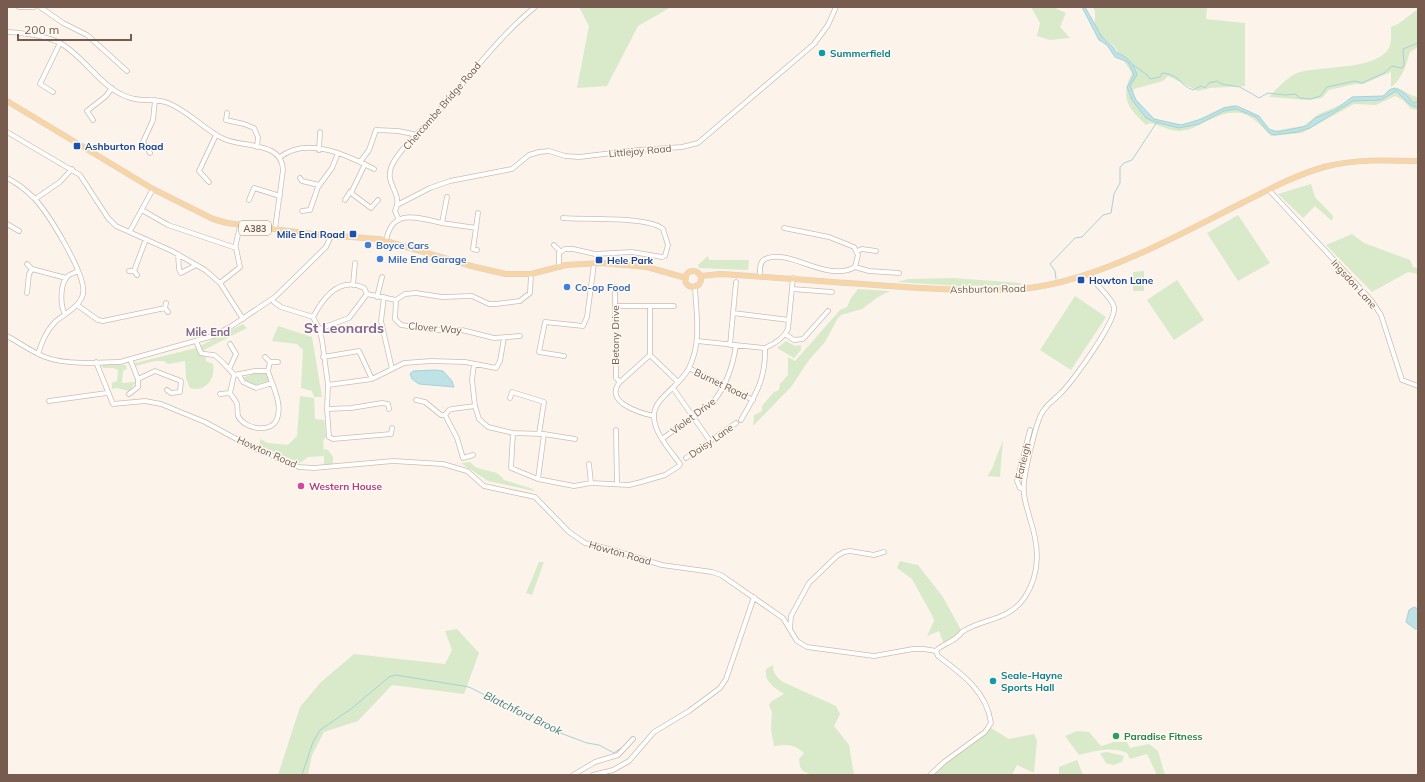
<svg xmlns="http://www.w3.org/2000/svg" width="1425" height="782" font-family="Mulish,sans-serif">
<style>
.green{fill:#d8eac9}
.water{fill:#bfe2e6;stroke:#a6d2d7}
.lines{fill:none;stroke-linecap:round;stroke-linejoin:round}
.stream{stroke:#a6d2d7;stroke-width:1}
.minor-casing{stroke:#cebcb0;stroke-width:5.5}
.major-casing{stroke:#d9d1cd;stroke-width:6}
.minor{stroke:#fff;stroke-width:4}
.major{stroke:#f7d5a7;stroke-width:5}
.culture-dot{fill:#0f9aa8;stroke:#fef9f1;stroke-width:1.5}
.transit-dot{fill:#1a4fb4;stroke:#fef9f1;stroke-width:1.5}
.shop-dot{fill:#3f7fe0;stroke:#fef9f1;stroke-width:1.5}
.hotel-dot{fill:#d1479c;stroke:#fef9f1;stroke-width:1.5}
.leisure-dot{fill:#2e9e5b;stroke:#fef9f1;stroke-width:1.5}
.labels{text-anchor:middle;dominant-baseline:central;stroke-width:3;stroke-linejoin:round;paint-order:stroke}
.shield{fill:#fef9f1;stroke:#a08a7f;stroke-width:1}
.shield-label{font-size:9px;font-weight:bold;fill:#775b4e}
.culture-label{font-size:10px;font-weight:bold;fill:#0d838f;stroke:#fef9f1;text-anchor:start}
.street-label{font-size:10px;fill:#775b4e;stroke:#fef9f1}
.transit-label{font-size:10px;font-weight:bold;fill:#164399;stroke:#fef9f1;text-anchor:start}
.shop-label{font-size:10px;font-weight:bold;fill:#366cbe;stroke:#fef9f1;text-anchor:start}
.hotel-label{font-size:10px;font-weight:bold;fill:#b23c85;stroke:#fef9f1;text-anchor:start}
.leisure-label{font-size:10px;font-weight:bold;fill:#27864d;stroke:#fef9f1;text-anchor:start}
.neighbourhood-label{font-size:11px;font-weight:bold;fill:#816692;stroke:#fef9f1}
.water-label{font-size:11px;font-style:italic;fill:#457b82;stroke:#fef9f1}
.district-label{font-size:14px;font-weight:bold;fill:#816692;stroke:#fef9f1}
</style>
<rect width="100%" height="100%" fill="#fcf4eb"/>
<path class="green" d="M579 7H671L638 26 607 86 577 88 589 26Z
M1031 7H1056L1057 9 1066 13 1060 27 1070 38 1050 40 1037 36 1040 23Z
M1093 7H1207L1206 19 1245 23V86L1210 88 1198 91 1168 76 1163 81 1134 89 1133 93 1136 100 1151 117 1172 124 1181 125 1192 122 1224 107 1234 105 1259 116 1268 128 1273 131 1303 126 1319 114 1347 102 1352 97 1383 96 1394 87C1403 89 1409 96 1418 97V110L1411 109 1403 100 1395 96 1376 105 1354 104 1302 133 1271 136C1248 111 1239 106 1207 121 1198 126 1190 130 1180 131 1171 132 1160 125 1150 123L1146 125C1127 108 1120 96 1132 73L1114 46 1102 37 1095 25V12Z
M1418 9V47L1410 52C1406 64 1403 79 1391 87V72L1363 84H1355L1329 90 1322 98 1307 100 1269 97C1275 90 1291 74 1300 72 1322 66 1377 70 1389 48 1392 42 1391 33 1391 27L1398 24Z
M1311 184 1315 197 1333 216 1332 221 1315 206 1303 218 1278 194Z
M1238 215 1270 263 1238 281 1207 233Z
M1352 234 1364 243 1410 260 1413 267 1418 268V274L1408 272 1372 292 1326 245Z
M708 256 709 260H749L748 270 699 268 698 265Z
M1144 271V291H1133V272Z
M953 278 1021 283 1020 285 960 286 897 282 908 279Z
M1177 280 1204 320 1174 340 1147 300Z
M858 289 890 291 878 297 862 309 841 315 838 318 825 342 809 360 791 387 753 426 754 415 762 411V406L774 392 779 390 780 384 788 375V357L795 361 840 310 847 307 851 298Z
M1075 296 1106 317 1071 370 1040 350Z
M243 324 247 328 204 350 206 361 213 364C216 380 204 393 190 388L186 378 185 361 168 364 164 361H155L136 366 135 363 196 348Z
M278 326 312 337 322 397H314L312 391 301 388 303 350 297 344 272 341Z
M786 341 795 346 801 345V350L794 358 777 348Z
M102 365H126L127 369 123 371 122 383 136 382 129 391 117 388 112 389V383L117 381 118 370 113 368H103Z
M256 373 268 374 269 383 256 387 244 381 242 378Z
M300 396 314 398 315 419 324 420 326 437 323 440 324 454V449L328 450 333 457V464L324 465V456L308 457 300 463 260 446V439L268 443 288 445 297 436Z
M1003 440 1000 477 987 476 992 469Z
M470 462C472 464 475 467 478 468 488 472 498 470 504 480L533 489 534 491 488 481 462 464V463Z
M900 561 918 565 943 597 961 630 950 640 943 642 939 631 927 636 934 621 932 615 912 579 897 568Z
M539 562H544L532 595 526 593Z
M457 629 479 653 464 694 392 685 358 721 324 732 312 755 308 775H278L300 707 321 682 354 654 445 664 452 650 445 631Z
M773 665C773 674 777 677 783 682L836 706 840 714 834 726 849 745 854 775H812L803 771 800 767 799 759 804 753C794 744 787 744 774 746L771 730 772 712 769 705 772 701 784 694C774 687 764 682 766 669Z
M991 728 1009 739 1034 734 1037 741 1034 773 1017 765 1012 775H932L944 763Z
M1077 731 1089 732 1101 746 1114 742H1127L1130 748 1149 744 1158 751 1165 775H1157L1147 754 1130 759 1127 753C1110 746 1096 751 1079 755L1065 736Z
M1107 752 1124 756 1122 762 1113 765 1106 763 1100 753Z
M1077 760 1083 775H1059V767Z"/>
<path class="water" d="M1082 7H1085L1102 37 1113 47 1116 52C1128 58 1133 62 1137 75L1130 86 1136 100 1154 119 1181 125 1202 119 1224 108 1237 106 1259 116 1269 129 1277 132 1307 126 1315 118 1335 110 1352 97 1383 96C1385 95 1386 93 1388 91 1397 83 1409 97 1413 103L1418 101V108L1409 104 1396 91 1381 100 1353 101 1310 128 1297 132 1274 135 1268 132 1256 117 1236 109 1224 111 1199 124 1179 128 1155 122 1146 118 1132 100 1127 87 1134 75 1128 62 1115 57 1107 45 1099 40Z
M435 370 443 371 452 381 454 387 419 384 412 379 410 374 413 371Z
M1414 607 1418 609V629H1415L1406 622 1409 610Z"/>
<g class="lines">
<path class="stream" d="M1132 64 1147 75 1150 79 1160 77 1162 73C1180 74 1179 85 1193 90L1201 86 1205 88 1209 83 1217 81 1222 84 1240 87 1259 98 1268 93 1285 95 1295 94 1300 98 1311 99 1320 96 1327 87 1355 81 1362 83 1384 73 1392 66 1401 68 1404 66 1403 49 1418 43
M1056 279 1055 271 1050 264 1075 238 1082 237 1103 215 1111 213 1114 194 1120 183V167L1124 163 1132 160 1157 122
M302 775 313 742 320 730 351 709 389 677 396 675 469 687 519 712 539 720 555 731 587 743 599 745 614 753 621 748"/>
<defs>
<path id="minor" d="M19 7H34
M40 7 63 23 87 35 127 71
M7 32C25 33 44 35 60 43 87 58 103 93 135 99 146 101 158 99 168 103 189 111 204 130 224 139 244 148 282 141 283 170L275 229
M53 92 40 84 60 43
M227 113 226 120 244 124 254 128 258 137 257 147
M93 120 87 111 106 96 112 88
M7 132 80 175 108 218 116 226 172 251 205 270 220 283 243 319
M319 150 320 132
M150 153 143 142 153 120 155 100
M280 157C307 136 347 155 374 169
M360 162 369 150 376 130 398 131 413 134
M365 164 351 193 371 208 378 200
M7 178C17 183 26 190 34 198 48 213 87 275 83 294 80 307 64 314 55 322 46 331 42 342 38 354
M300 178 302 181 319 185
M209 182 199 171 216 135
M1269 190 1371 300 1381 315 1402 380 1418 386
M35 199 60 182 72 169
M249 200 254 188 280 196
M345 200 350 192
M399 204 430 188 450 181 512 169 529 155 539 152 549 151 565 156 579 157 638 150 682 147 698 143 814 44 828 25 836 7
M142 210 168 225 236 248 240 267 220 283
M302 211 310 210 318 187 332 168 338 153
M399 220 395 211C404 193 383 184 392 165 401 147 424 128 438 112 470 77 498 37 535 7
M442 223 447 197
M7 224 19 231
M476 228 473 249 477 250
M130 231 153 189
M386 241C392 207 418 218 442 223 453 225 465 226 476 228L478 213
M554 245 560 251
M235 248 240 226
M857 251 862 249 876 251
M178 254 179 269 181 273 196 265
M27 264 32 269
M559 267V253L565 249H573L595 254 632 252 662 257 665 256 668 245 663 229C649 216 583 220 563 218
M855 267 869 271 899 273
M129 271H134L137 275
M134 271 146 239
M760 276C760 270 759 262 765 259 790 248 827 283 855 267L858 255 854 247 829 237 784 228
M353 285 355 263
M615 287 616 378 620 382
M792 289 832 292
M27 293 29 274 32 269 66 278
M377 297 382 277
M384 297 381 321 392 369
M396 300 405 294 416 293 442 297 472 296 489 304H496L520 301 530 293 531 274
M396 300 395 319 401 325 435 330H462L494 338 520 336
M274 302 281 307 313 317 319 329 322 340 328 385 327 409 329 437 333 439 391 434 392 428
M166 303 165 308 168 312
M77 305 98 320 103 321 165 308
M615 306H674
M650 306V355L678 382
M733 313 789 320
M65 314C60 306 60 284 67 277 69 274 75 273 78 271
M313 317C323 298 340 276 364 288L367 294 396 300
M319 329 349 318 367 294
M785 334 794 340 803 339 828 311
M7 336C20 343 32 352 45 357 65 365 99 363 120 362L213 336 230 327 275 297 326 247 331 236
M196 341 201 353C206 355 209 354 214 355 217 356 232 372 234 375
M697 341 765 348C774 344 784 338 788 329L793 278
M730 345 736 282
M650 355 620 382C603 402 640 413 654 416
M564 356 539 352 545 322 583 326 587 317 594 264
M265 357 270 362
M323 357 359 351 372 379
M130 359 138 379 155 371 181 381 180 392 171 393 167 390
M96 362 113 404 145 401 161 404 205 422 255 449 299 467 314 468 393 461 443 464 467 471 484 486 535 497 569 532 585 543 609 549 662 565 712 572 721 575 783 618 797 641 807 647 874 656 913 649H924L936 651 938 656C962 674 987 692 991 723L985 732 944 762 930 775
M474 364 472 380 475 406 479 419 488 427 513 433 544 434 575 439
M230 367 236 354 230 344
M689 368 753 400
M255 371H268C272 385 283 404 277 419 271 434 244 429 238 416 237 412 238 407 237 404 236 400 232 397 230 393L234 375Z
M268 371 270 362H278
M239 375 243 382 256 388 272 383
M328 385 372 379 404 363 431 361 465 362 496 368 500 361 504 338
M673 388 710 441
M129 394 138 387V379
M220 394 230 393
M510 398 512 392 544 402 539 434
M416 400 425 402 441 415H445
M49 401 107 393
M327 409 351 408 382 403 388 404 389 409
M741 420C756 394 766 378 765 348
M616 430 617 483
M513 433 511 468 538 479 574 486 591 483 629 485 641 482 665 475 679 466 680 464C669 448 643 423 659 402 668 390 682 382 689 368 702 342 696 313 695 286
M662 439 713 402C726 386 733 366 736 345
M473 455 463 458 457 438 445 415 449 410 452 409 475 406
M686 458 736 423
M589 464 591 483
M538 479 544 434
M1023 489 1020 488 1017 481 1030 430
M790 629 791 616 809 583 837 556 844 552 850 551 874 555 884 552
M936 651C941 645 947 644 953 640 957 638 959 635 962 632 982 618 1008 622 1025 597 1041 572 1039 546 1030 519 1027 507 1022 495 1024 483 1025 471 1036 422 1042 413 1046 405 1054 400 1060 394 1072 382 1117 321 1114 307 1112 297 1095 285 1089 274
M573 775 595 762 618 755 633 739
M593 775 613 770 629 761 654 732 689 711 720 688 726 679 754 597"/>
<path id="major" d="M7 101 153 189 213 219 227 223 321 235 379 239 475 267 506 274H531L566 265 601 263 647 267 686 278
M685 279a8 8 0 1 1 16 0a8 8 0 1 1-16 0Z
M701 276 720 274C787 278 853 284 920 288 967 290 1015 294 1061 282 1124 266 1186 231 1244 202 1270 189 1296 175 1324 167 1354 159 1387 160 1418 161"/>
</defs>
<use href="#minor" class="minor-casing"/>
<use href="#major" class="major-casing"/>
<use href="#minor" class="minor"/>
<use href="#major" class="major"/>
</g>
<g class="culture-dot">
<circle cx="822" cy="53" r="4"/>
<circle cx="993" cy="681" r="4"/>
</g>
<g class="transit-dot">
<rect x="73" y="142" width="8" height="8" rx="2"/>
<rect x="349" y="230" width="8" height="8" rx="2"/>
<rect x="595" y="256" width="8" height="8" rx="2"/>
<rect x="1077" y="276" width="8" height="8" rx="2"/>
</g>
<g class="shop-dot">
<circle cx="368" cy="245" r="4"/>
<circle cx="380" cy="259" r="4"/>
<circle cx="567" cy="287" r="4"/>
</g>
<circle class="hotel-dot" cx="301" cy="486" r="4"/>
<circle class="leisure-dot" cx="1116" cy="736" r="4"/>
<g class="labels">
<rect class="shield" x="239" y="221" width="32" height="14" rx="3"/>
<g class="shield-label">
<text x="255" y="228">A383</text>
</g>
<g class="culture-label">
<text x="830" y="53">Summerfield</text>
<text x="1001" y="675">Seale-Hayne<tspan x="1001" dy="12">Sports Hall</tspan></text>
</g>
<g class="street-label">
<text transform="translate(442 106) rotate(-49)">Chercombe Bridge Road</text>
<text transform="translate(640 151) rotate(-5)">Littlejoy Road</text>
<text transform="translate(1354 284) rotate(48)">Ingsdon Lane</text>
<text transform="translate(988 289) rotate(-1)">Ashburton Road</text>
<text transform="translate(435 328) rotate(5)">Clover Way</text>
<text transform="translate(615 335) rotate(-90)">Betony Drive</text>
<text transform="translate(721 384) rotate(26)">Burnet Road</text>
<text transform="translate(693 416) rotate(-37)">Violet Drive</text>
<text transform="translate(711 441) rotate(-35)">Daisy Lane</text>
<text transform="translate(267 452) rotate(24)">Howton Road</text>
<text transform="translate(1023 461) rotate(-76)">Farleigh</text>
<text transform="translate(620 553) rotate(16)">Howton Road</text>
</g>
<g class="transit-label">
<text x="85" y="146">Ashburton Road</text>
<text x="345" y="234" text-anchor="end">Mile End Road</text>
<text x="607" y="260">Hele Park</text>
<text x="1089" y="280">Howton Lane</text>
</g>
<g class="shop-label">
<text x="376" y="245">Boyce Cars</text>
<text x="388" y="259">Mile End Garage</text>
<text x="575" y="287">Co-op Food</text>
</g>
<g class="hotel-label">
<text x="309" y="486">Western House</text>
</g>
<g class="leisure-label">
<text x="1124" y="736">Paradise Fitness</text>
</g>
<g class="neighbourhood-label">
<text x="208" y="332">Mile End</text>
</g>
<g class="water-label">
<text transform="translate(523 713) rotate(26)">Blatchford Brook</text>
</g>
<g class="district-label">
<text x="344" y="328">St Leonards</text>
</g>
</g>
<rect width="1425" height="782" fill="none" stroke="#775b4e" stroke-width="16"/>
<path d="M18 34v6h113v-6" fill="none" stroke="#775b4e" stroke-width="2"/>
<text x="24" y="34" font-size="12" fill="#775b4e" stroke="#fef9f1" stroke-width="3" paint-order="stroke">200 m</text>
</svg>
